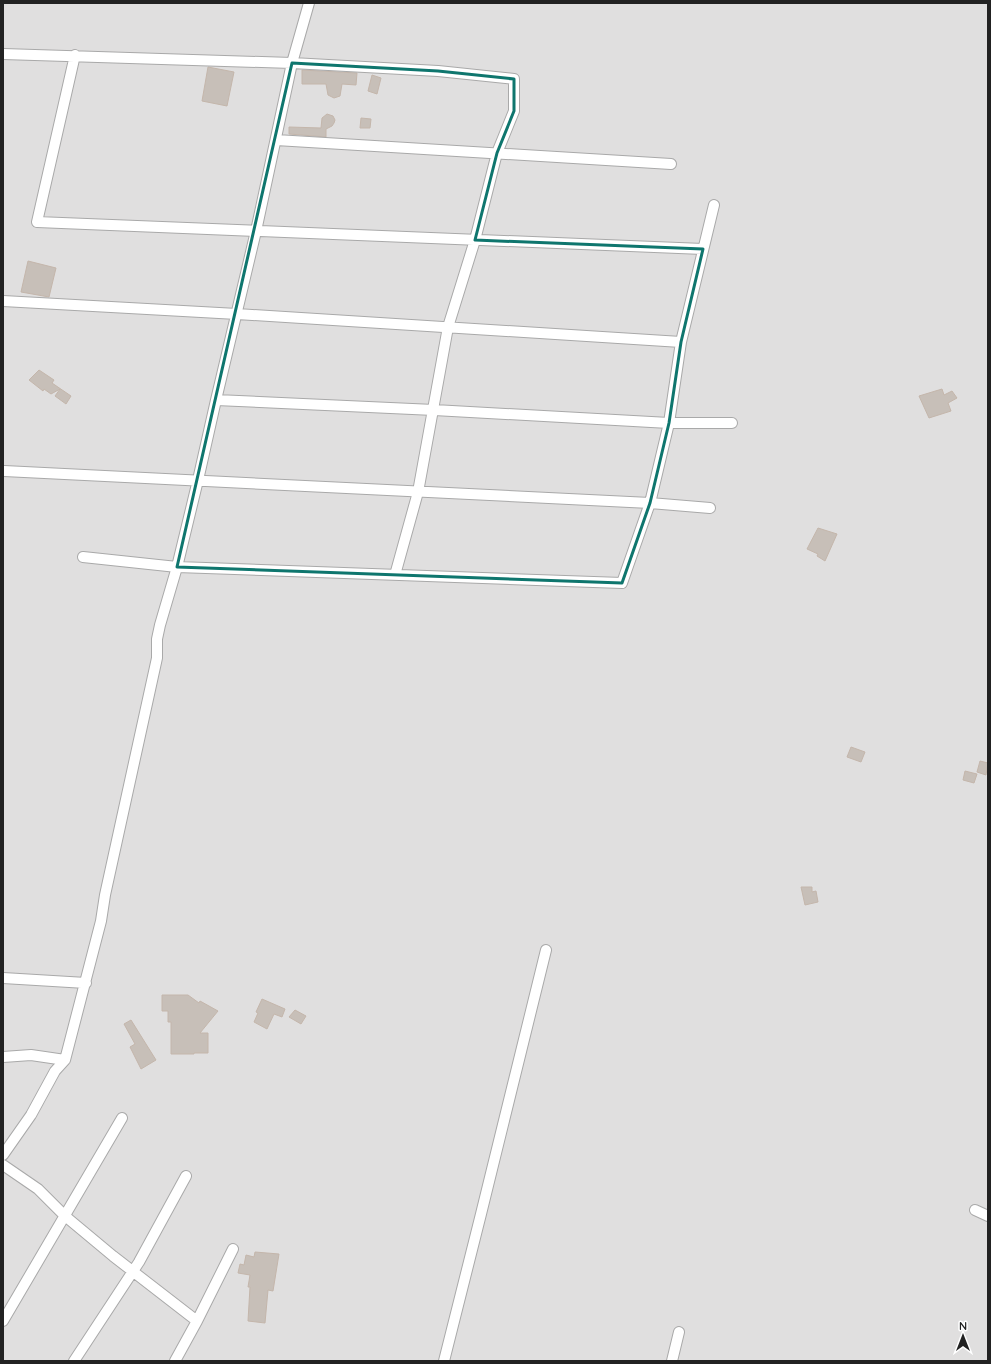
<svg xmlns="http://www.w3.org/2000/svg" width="991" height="1364" font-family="Quicksand,sans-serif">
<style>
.residential{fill:#e0dfdf}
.building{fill:#c7bfb8;stroke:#c4b6ab}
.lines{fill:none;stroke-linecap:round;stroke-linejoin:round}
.street-casing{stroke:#a9a9a9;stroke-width:12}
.street{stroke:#fff;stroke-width:10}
.marked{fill:none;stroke:#0f766e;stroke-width:3;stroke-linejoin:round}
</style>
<rect width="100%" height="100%" fill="#f2efe9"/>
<path class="residential" d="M3 3H988V1361H3Z"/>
<path class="building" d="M208 67 234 72 227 106 202 101Z
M302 70 357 73 356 85 342 84 340 96 334 98 328 95 326 84H302Z
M372 75 381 78 377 94 368 91Z
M327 114 333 116 335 120 334 123 332 126 326 129V137L289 134V127L321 128 322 118Z
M361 118 371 119 370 128H360Z
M28 261 56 268 49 297 21 292Z
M39 370 54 380 52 383 71 396 66 404 55 396 60 389 51 394 44 389 43 391 29 380Z
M942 389 944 395 952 391 957 398 948 403 951 411 929 418 919 396Z
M818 528 837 534 825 561 817 556 818 554 807 549Z
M851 747 865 752 861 762 847 757Z
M980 761 988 763 986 775 977 772Z
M965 771 977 774 974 783 963 780Z
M801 887H812V892L816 891 818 902 805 905Z
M162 995H188L199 1003 200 1001 218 1011 200 1033H208V1053H194V1054H171V1022H168V1011H162Z
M262 999 285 1009 282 1017 274 1014 267 1029 254 1022 258 1013 256 1012Z
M295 1010 306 1016 301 1024 289 1017Z
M131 1020 156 1060 141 1069 130 1047 135 1044 124 1024Z
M255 1252 279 1254 273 1291 268 1290 265 1323 248 1321 250 1287H248L250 1275 238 1273 240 1264 244 1265 246 1255 254 1257Z"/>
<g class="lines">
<defs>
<path id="street" d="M3 54 292 63 438 71 514 79V111L497 153 475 240 448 327 418 492 395 575
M75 55 37 222 703 249
M276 140 671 164
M3 301 237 314 681 342
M216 400 434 410 669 423H732
M4 471 650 503 710 508
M83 557 177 567 622 583 650 503 669 423 681 342 714 205
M3 978 86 983
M3 1057 31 1055 65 1060
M3 1155 31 1115 55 1071 65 1060 101 921 105 895 157 658V639L160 625 177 567 198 480 216 400 256 231 292 63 309 3
M3 1165 38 1189 65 1216 113 1256 197 1321
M975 1210 988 1216
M3 1321 122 1118
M74 1361 139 1262 186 1176
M175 1361 197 1321 233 1249
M444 1361 481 1214 546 950
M672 1361 679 1332"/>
</defs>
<use href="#street" class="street-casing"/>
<use href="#street" class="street"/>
</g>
<path class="marked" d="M292 63 438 71 514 79V111L497 153 475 240 703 249 681 342 669 423 650 503 622 583 177 567Z"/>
<rect width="991" height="1364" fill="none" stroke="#222222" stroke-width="8"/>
<g transform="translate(963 1336)" stroke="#ffffff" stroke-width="3" paint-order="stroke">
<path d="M0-3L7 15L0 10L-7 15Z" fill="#222222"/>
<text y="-6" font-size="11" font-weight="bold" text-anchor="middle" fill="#222222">N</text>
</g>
</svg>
